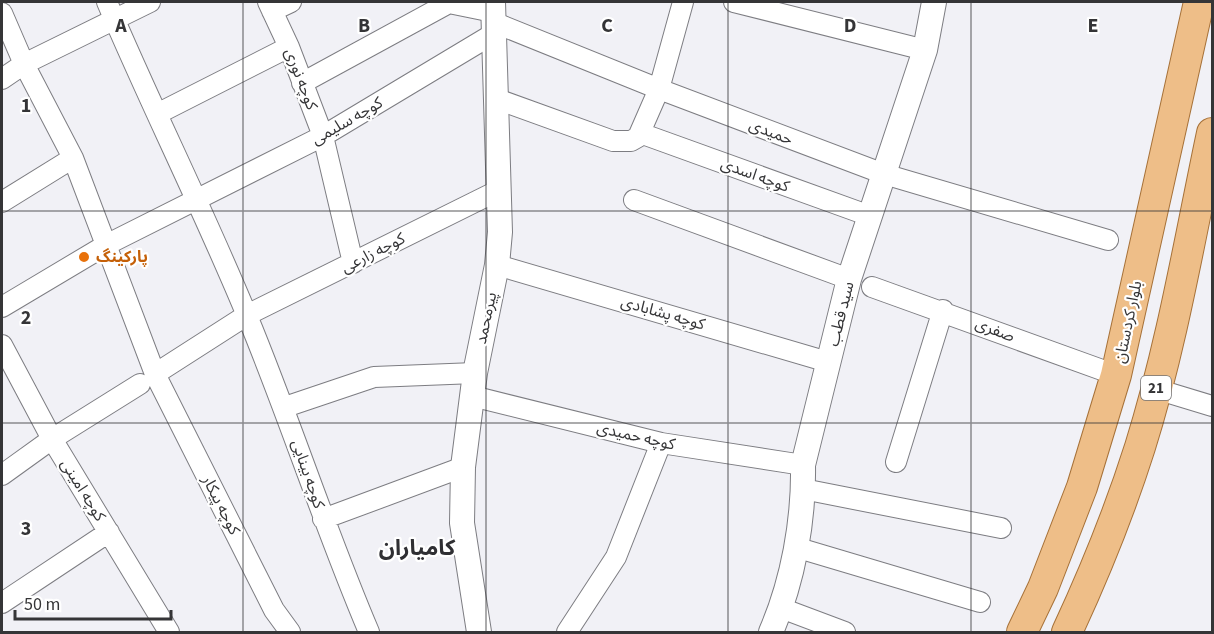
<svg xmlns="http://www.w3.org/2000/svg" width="1214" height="634" font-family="'Source Sans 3','Noto Sans Arabic',sans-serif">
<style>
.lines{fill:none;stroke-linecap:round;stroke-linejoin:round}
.minor-casing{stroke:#7d7d82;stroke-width:22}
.tertiary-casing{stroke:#7d7d82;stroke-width:26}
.primary-casing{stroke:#a67138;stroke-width:32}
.minor{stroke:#fff;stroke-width:20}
.tertiary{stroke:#fff;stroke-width:24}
.primary{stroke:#eebe88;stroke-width:30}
.grid{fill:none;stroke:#353537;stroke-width:1.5;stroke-opacity:0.55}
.food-dot{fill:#e8710a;stroke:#fff;stroke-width:2}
.labels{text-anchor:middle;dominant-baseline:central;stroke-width:4.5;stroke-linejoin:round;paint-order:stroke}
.shield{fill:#fff;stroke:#727273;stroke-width:1.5}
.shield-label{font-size:15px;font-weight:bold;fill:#353537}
.street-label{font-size:16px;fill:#353537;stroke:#fff}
.food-label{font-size:16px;font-weight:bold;fill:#c56008;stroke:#fff;text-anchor:start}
.district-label{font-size:22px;font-weight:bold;fill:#2f2f33;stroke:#fff}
.grid-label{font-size:20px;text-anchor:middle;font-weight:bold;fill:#353537;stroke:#fff;stroke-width:4.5;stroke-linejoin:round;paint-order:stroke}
</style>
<rect width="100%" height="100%" fill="#f1f1f6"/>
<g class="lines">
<defs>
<path id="minor" d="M107 2C152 108 204 211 248 318 291 422 325 529 369 632
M268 2 289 47 323 136 353 263
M444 2 493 12
M734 2 925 50
M272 11 291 2
M2 13 24 64 73 158 155 374 274 610 290 632
M493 22 659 89 884 174 1108 240
M2 79 24 64 150 2
M302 83 447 4
M494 98 613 141H631L638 137 659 89 683 2
M157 114 289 47
M640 133 870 216
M634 200 849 279
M2 202 73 158
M497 265 828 362
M872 287 1116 375
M2 307 106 245 323 136 493 34
M2 345 52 439 169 632
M155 374 247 315 499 190
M1156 389 1212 406
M472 396 661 443 803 465
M285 407 374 377 475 373
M896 462 943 310
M2 475 52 439 140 384
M803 489 1001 528
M323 519 463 467
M795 547 980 602
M2 603 109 532
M781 608 845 632
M567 632 616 557 661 443"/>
<path id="tertiary" d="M479 632 462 523 463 467 475 373 497 265 500 232 493 2
M771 632C793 581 804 521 803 465L849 279 925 50 934 2"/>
<path id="primary" d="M1022 632 1043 588 1082 487 1116 375 1199 2
M1067 632C1095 572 1120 510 1140 447 1172 345 1190 237 1212 133"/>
</defs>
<use href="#minor" class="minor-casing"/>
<use href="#tertiary" class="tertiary-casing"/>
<use href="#primary" class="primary-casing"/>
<use href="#minor" class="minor"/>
<use href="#tertiary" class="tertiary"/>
<use href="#primary" class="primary"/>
</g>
<path class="grid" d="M243 2V632M486 2V632M728 2V632M971 2V632M2 211H1212M2 423H1212"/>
<circle class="food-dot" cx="84" cy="257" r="6"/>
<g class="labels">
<rect class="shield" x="1141" y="376" width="30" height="24" rx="4.5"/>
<g class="shield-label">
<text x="1156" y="388">21</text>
</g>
<g class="street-label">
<text transform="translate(301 79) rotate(69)">کوچه نوری</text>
<text transform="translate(347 121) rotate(-30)">کوچه سلیمی</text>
<text transform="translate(771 132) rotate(21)">حمیدی</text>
<text transform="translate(755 175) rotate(20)">کوچه اسدی</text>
<text transform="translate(373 253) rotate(-27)">کوچه زارعی</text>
<text transform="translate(663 313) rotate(16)">کوچه پشابادی</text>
<text transform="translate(841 314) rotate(-76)">سید قطب</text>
<text transform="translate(486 318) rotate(-78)">پیرمحمد</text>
<text transform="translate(1128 322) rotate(-78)">بلوار کردستان</text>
<text transform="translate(995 330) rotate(21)">صفری</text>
<text transform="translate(636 436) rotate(13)">کوچه حمیدی</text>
<text transform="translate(308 474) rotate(71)">کوچه بینایی</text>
<text transform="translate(83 490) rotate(58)">کوچه امینی</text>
<text transform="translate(221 505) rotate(63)">کوچه پیکار</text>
</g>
<g class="food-label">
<text x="96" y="257">پارکینگ</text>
</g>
<g class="district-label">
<text x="417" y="548">کامیاران</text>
</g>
</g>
<g class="grid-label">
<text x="121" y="32">A</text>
<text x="364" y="32">B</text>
<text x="607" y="32">C</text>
<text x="850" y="32">D</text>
<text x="1093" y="32">E</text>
<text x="26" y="112">1</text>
<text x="26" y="324">2</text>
<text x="26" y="535">3</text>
</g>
<rect width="1214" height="634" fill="none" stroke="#353537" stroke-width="6"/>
<path d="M15 610v9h156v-9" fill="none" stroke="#353537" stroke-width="3"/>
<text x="24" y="610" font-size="18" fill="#353537" stroke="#ffffff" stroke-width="4.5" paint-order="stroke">50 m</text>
</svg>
